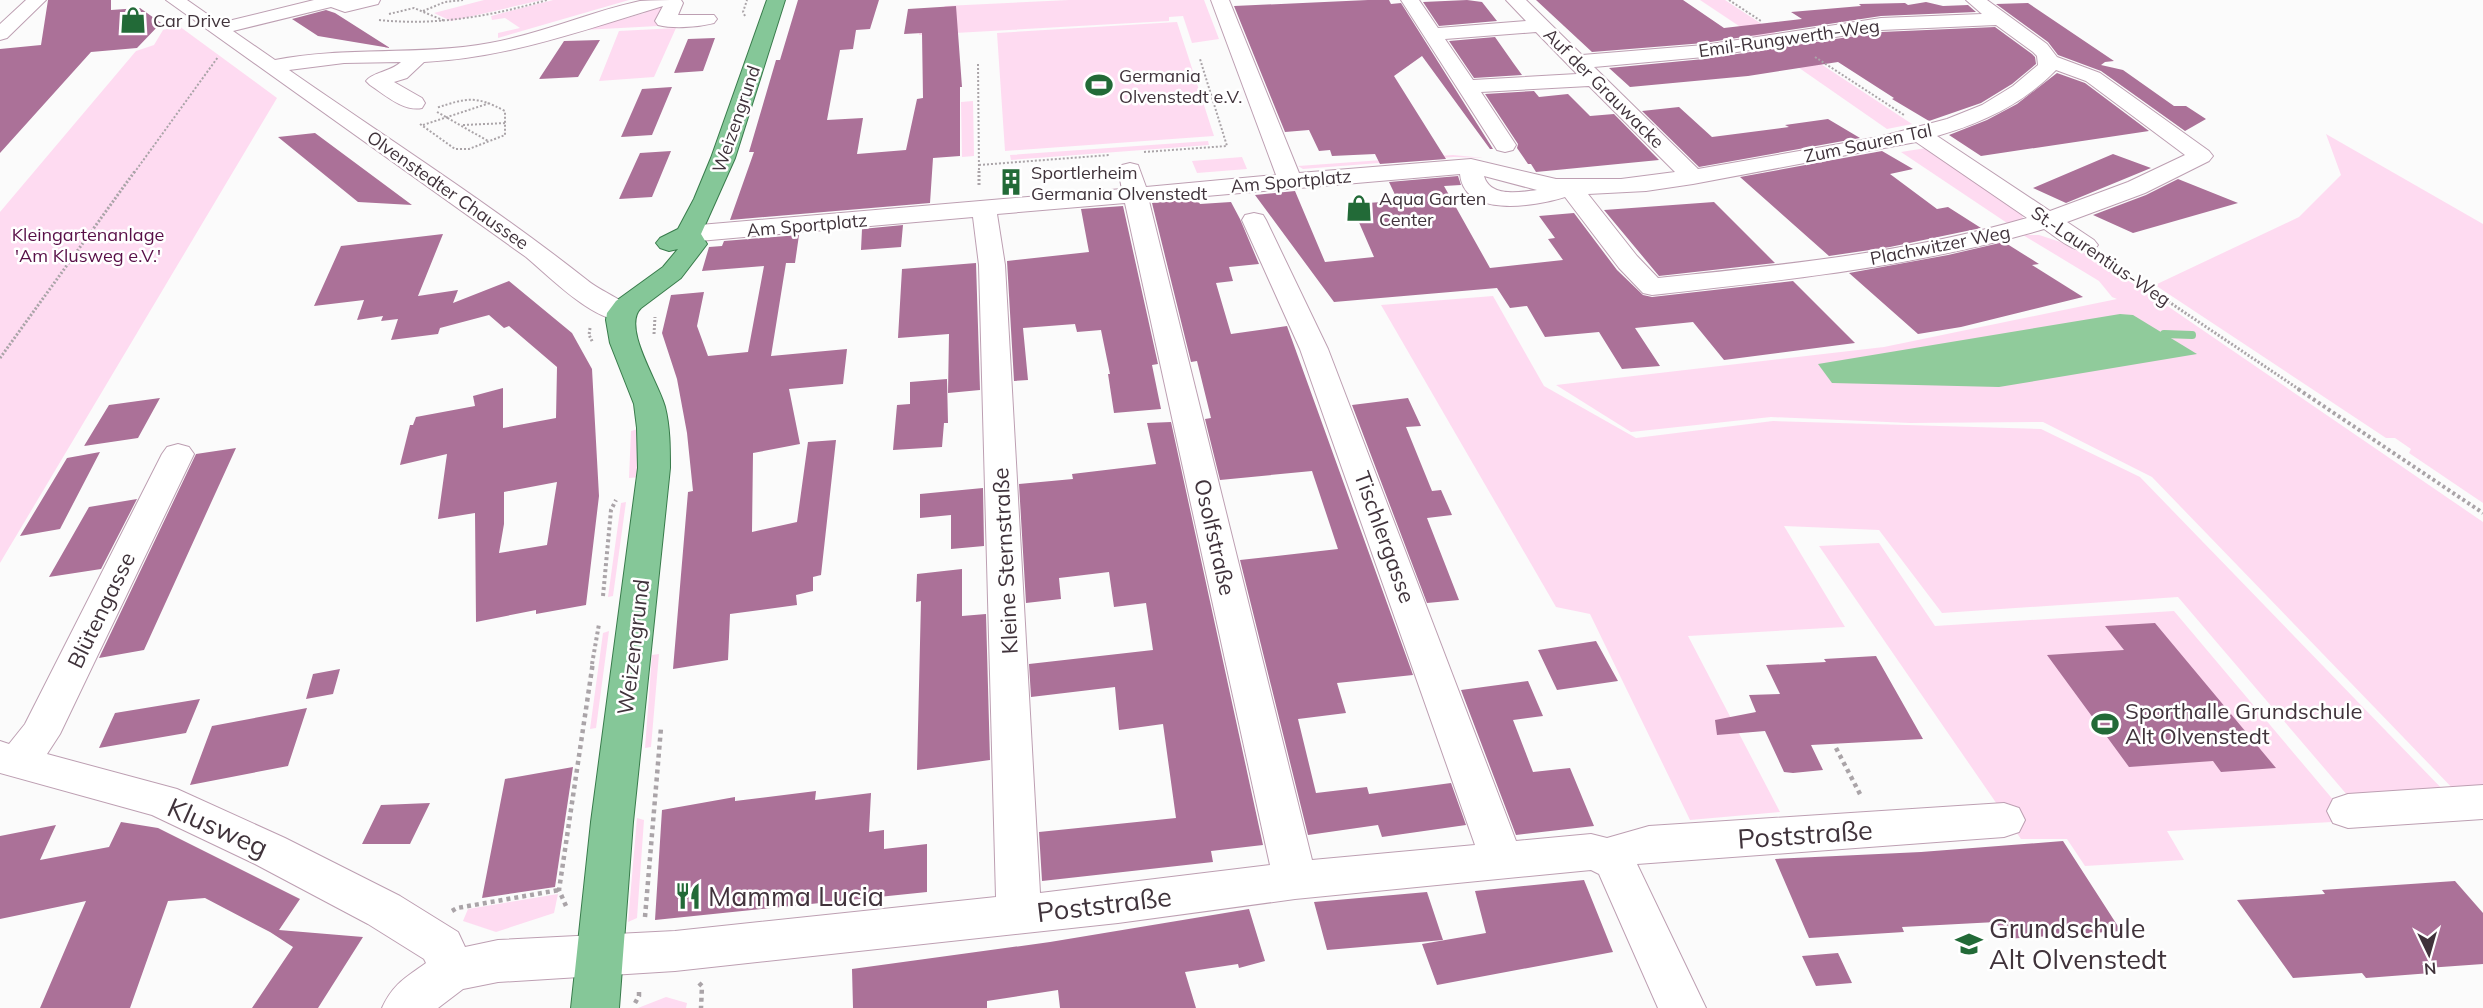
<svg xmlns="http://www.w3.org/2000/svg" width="2483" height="1008" font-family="Mulish,sans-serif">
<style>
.green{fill:#fedbf1}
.water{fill:#90cb9b}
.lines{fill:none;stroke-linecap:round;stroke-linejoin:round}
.stream{stroke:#90cb9b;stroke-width:8}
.building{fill:#ab7198;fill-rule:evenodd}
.minor-casing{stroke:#bd9fb2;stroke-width:2}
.major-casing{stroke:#387b4b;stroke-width:2}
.path-far3{stroke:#aaa4a8;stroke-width:2;stroke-dasharray:2 2;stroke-linecap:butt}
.path-far2{stroke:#aaa4a8;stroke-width:3;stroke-dasharray:2 2;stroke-linecap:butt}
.path-far1{stroke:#aaa4a8;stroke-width:4;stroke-dasharray:3 3;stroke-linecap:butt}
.path{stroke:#aaa4a8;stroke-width:4.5;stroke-dasharray:4 4;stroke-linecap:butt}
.minor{fill:#fff;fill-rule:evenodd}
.major{fill:#85c798;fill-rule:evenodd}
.labels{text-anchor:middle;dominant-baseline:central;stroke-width:5;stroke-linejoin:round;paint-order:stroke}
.far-poi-label{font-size:18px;fill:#40333b;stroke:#fff;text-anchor:start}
.far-street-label{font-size:18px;fill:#40333b;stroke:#fff}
.far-park-label{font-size:18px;fill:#580f47;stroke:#fff}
.street-label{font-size:22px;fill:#40333b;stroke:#fff}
.poi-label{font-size:22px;fill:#40333b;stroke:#fff;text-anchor:start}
.near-street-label{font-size:27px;fill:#40333b;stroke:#fff}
.near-poi-label{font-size:27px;fill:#40333b;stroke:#fff;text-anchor:start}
</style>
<rect width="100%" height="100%" fill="#fbfbfb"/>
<path class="green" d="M484 0H542L451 21 434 13Z
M553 0H629L498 38V33L520 28 505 18 492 20 491 16Z
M1069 0H1204L1219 39 1192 43 1183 16 1169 17V21L919 35V23L932 22 945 6Z
M1700 0H1725L1780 36 1760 40Z
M666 4 667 10 658 26 583 30 645 13 640 9Z
M1177 22 1214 136 1005 151 997 33Z
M179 26 277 98 0 563V212L136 51 154 45 163 30Z
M676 28 654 77 599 81 619 31Z
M1789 43 1912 124 1887 129 1769 47Z
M973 101 974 156 962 157 961 102Z
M2326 134 2483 224V503L2409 453 2411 449 2395 438H2386L2155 285 2299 217 2341 175Z
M1208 141 1209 145 1011 160 1010 155Z
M1926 148 2021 209 2023 219 2010 225 1901 152Z
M1453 155 1484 158 1454 157 1303 169 1298 166Z
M1242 157 1247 169 1197 173 1192 161Z
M2023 235H2039L2076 247 2166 305 2483 522V794L2460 796 2152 477 2043 422 1910 423 1771 417 1631 432 1556 385 1884 347 2117 299 2112 297 2099 281Z
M1493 296 1544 386 1636 438 1773 421 2041 429 2140 477 2448 795 2348 796 2178 597 1942 613 1879 530 1784 526 1845 627 1688 636 1780 812 1690 820 1590 614 1556 607 1381 305Z
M638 429 641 477 629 478 631 431Z
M626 502 613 596 608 597 621 503Z
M1879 543 1935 626 2174 611 2351 821 2167 831 2184 860 2085 866 2067 839H2021L1819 546Z
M609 631 596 728 590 729 603 633Z
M659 654 651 747 645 748 652 655Z
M637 818 644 820 637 918 628 922Z
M558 894 554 913 496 932 463 921 468 909Z
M666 997 687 1003 686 1008H638Z"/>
<path class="water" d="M2120 314 2133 315 2197 354 1999 387 1832 383 1818 364Z"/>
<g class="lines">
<path class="stream" d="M2164 334 2192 335"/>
</g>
<path class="building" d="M48 0H111V10L140 8 161 23 137 48 91 52 0 153V49L41 45Z
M798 0H879L870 29 856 30 853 49 840 50 827 120 863 118 857 154 906 150 917 99 923 98 922 33 904 34 908 9 956 6 962 87H960V156L933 158 930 203 730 220 754 152H749L776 60H780Z
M1368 0H1389L1391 4 1401 3 1493 149H1490L1422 56 1394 76 1446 159 1380 164 1375 154 1332 156 1330 150 1319 151 1309 130 1285 132 1234 6Z
M1467 0 1482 2 1497 21 1439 26 1423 2Z
M1536 0H1683L1724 28 1802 19 1791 12 1861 6 1859 4 1905 3 1908 5 1926 2 1943 6 1968 5 1976 12 1881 16 1704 43 1592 52Z
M2028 3 2114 61 2105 62 2101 65 2123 70 2174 106H2186L2206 119 2185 131 2101 71 2058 55 2048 42 1996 4Z
M326 10 335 13 390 48 318 36 292 19Z
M1995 27 2032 54 2035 57 2036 64 2012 84 1981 103 1929 121 1892 99 1894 98 1838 62 1748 76 1630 87 1609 68 1704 59 1881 32Z
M1495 37 1514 64 1522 75 1474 78 1449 41Z
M715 38 703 71 674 73 688 39Z
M600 40 578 77 539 79 564 41Z
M2057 73 2085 83 2149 131 1981 156 1949 135 1987 120 2017 104Z
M672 87 652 135 621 137 642 89Z
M1534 91 1539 97 1568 94 1590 116 1614 114 1659 160 1536 172 1531 164H1528L1517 148 1518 144 1485 94Z
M1679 107 1712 137 1789 127 1785 125 1828 119 1860 138 1699 167 1642 111Z
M315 133 412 205 358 202 278 137Z
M671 151 652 197 619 199 640 153Z
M1882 151 1913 169 1890 174 1937 209 1948 207 1981 228 1890 247 1829 256 1740 177Z
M2113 154 2151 168 2066 203 2033 188Z
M1458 176 1461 185 1444 186 1490 268 1563 260 1548 239 1555 238 1539 216 1574 213 1617 270 1643 295 1652 297 1793 281 1855 343 1724 360 1693 322 1635 328 1660 366 1622 369 1599 332 1545 337 1527 306 1510 308 1497 288 1334 302 1255 195 1295 191 1325 262 1374 257 1351 204 1398 201 1389 182Z
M2178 179 2238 203 2133 233 2093 215 2146 195Z
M1197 199 1200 204 1231 202 1240 219 1259 264 1229 267 1233 281 1216 283 1231 334 1287 326 1413 675 1337 683 1346 713 1298 719 1316 793 1367 787 1369 794 1451 783 1466 825 1382 837 1378 825 1308 835 1240 560 1338 549 1312 471 1220 480 1205 419 1211 418 1197 361 1191 362 1152 203Z
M1714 202 1775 263 1659 276 1604 210Z
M1123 206 1158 364 1152 365 1161 409 1114 413 1108 374H1110L1101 330 1077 332 1075 324 1023 328 1028 380 1014 381 1007 261 1089 252 1081 209Z
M903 225 901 247 861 250 862 229Z
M443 234 418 296 458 290 453 303 509 281 572 333 592 369 599 496 586 605 536 614V610L476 622 475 513 438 519 447 454 400 465 410 425H413L416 417 475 406 473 396 503 388V428L556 418 557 367 509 326 504 328 489 315 440 328 438 334 391 340 398 319 381 321 383 316 357 320 364 300 314 306 341 246ZM557 482 547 545 499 553 504 524V492Z
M799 235 795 263H786L771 356 847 349 843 384 789 389 800 444 753 453 752 532 797 522 808 442 836 440 821 575 813 577V591L796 595 797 605 730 614 728 660 673 669 688 492 693 491 687 433 677 379 662 333 671 295 704 292 697 326 708 356 748 352 764 266 702 271 709 247 722 246 724 241Z
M2004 242 2039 264 2032 265 2083 297 1961 327 1918 334 1849 273 1948 255Z
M976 263 980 390 948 393 949 334 898 338 902 269Z
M947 379 948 423H944L942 447 893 450 897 405 910 404V382Z
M160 398 138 438 84 446 109 405Z
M1408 398 1421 426 1406 427 1432 491 1441 490 1452 515 1427 518 1459 600 1427 603 1352 405Z
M1171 422 1263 845 1211 851 1213 862 1042 881 1039 832 1176 818 1163 724 1119 730 1115 687 1031 697 1029 664 1153 650 1146 603 1114 607 1109 572 1059 578 1061 599 1026 603 1019 484 1073 479 1072 474 1156 464 1147 423Z
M236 448 144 650 99 658 196 454Z
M100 452 60 529 20 536 67 458Z
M983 488 984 546 951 549V515L920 518V494Z
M137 499 101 569 49 577 89 507Z
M962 569V616L986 614 990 760 917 770 921 601 916 602 917 574Z
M2155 623 2276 768 2221 772 2213 761 2129 767 2047 655 2124 650 2105 626Z
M1596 641 1618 681 1557 690 1538 650Z
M1876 656 1923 739 1811 745 1823 770 1793 773 1784 772 1765 731 1717 735 1715 720 1756 712 1749 695 1780 694 1766 665 1826 662 1824 659Z
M340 669 333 694 306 699 313 674Z
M1528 681 1543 716 1513 720 1533 772 1570 768 1594 826 1516 835 1461 690Z
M200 699 186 733 99 748 115 713Z
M307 708 288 766 190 785 212 726Z
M573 767 555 887 482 898 505 779Z
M816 791 815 800 871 793 869 832 884 830V849L927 844V892L655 920 662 810 735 797V801Z
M430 803 410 844H362L381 805Z
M121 822 158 828 300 899 279 930 363 937 318 1008H252L293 947 270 932 205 898 168 901 130 1008H40L86 901 0 919V836L56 825 40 860 109 847Z
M2063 841 2121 931 2006 939 1996 922 1902 927 1904 932 1809 938 1775 859 1921 852Z
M1584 880 1613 952 1437 985 1422 944 1486 933 1475 891Z
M2455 881 2483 913V964L2427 968 2431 973 2366 978 2362 973 2293 978 2237 900 2325 894 2322 890Z
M1427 892 1443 940 1327 950 1314 902Z
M1249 909 1265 961 1239 968 1238 964 1185 972 1196 1008H1060L1058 990 987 1001V1008H853L852 969 1050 942Z
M1838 953 1852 983 1816 986 1802 956Z"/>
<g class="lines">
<defs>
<path id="minor" d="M26 0H46L7 38 0 40V24Z
M166 0H187L220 23 314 0H380L378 4 345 12 331 7 233 31 275 60C346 46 419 56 490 43 541 34 589 12 640 1 653 0 668 0 681 0L683 3 678 15H714L717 19 714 23C698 27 674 29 658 25L655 21 663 6C584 30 507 58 424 62L407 78 394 82 422 98 425 103 422 108C404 112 385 95 370 85L366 81C373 72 390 72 401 62L344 63 289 70C388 139 492 205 587 280 601 292 625 299 635 314L631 320C599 328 550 277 526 257Z
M1211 0H1229L1299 173 1471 159 1556 179H1621L1675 172 1589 86 1481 92 1516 145 1513 150 1505 152 1497 150 1401 0H1419L1438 28 1526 21 1506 0H1526L1582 55 1704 45 1881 18 1982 14 1966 0H1987L2047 44 2057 57 2100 73 2209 151 2213 156 2209 161 2145 193 2067 222 2094 240 2098 245 2094 250C2075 255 2059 239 2044 229 1916 267 1784 280 1652 295L1643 293 1619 268 1565 197C1537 206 1464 219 1460 174L1149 201 1312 860 1475 845 1300 349 1242 220 1245 215 1254 213 1263 215 1266 220 1328 349 1516 841 1591 834 1607 838 1649 826 2004 803 2019 808 2025 820 2019 832 2004 837 1637 864 1706 1008H1658L1599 874 1591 870 1295 899 1118 923 675 971 498 982 463 989 438 1008H382C393 984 405 978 426 963L424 959 368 924 255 864 152 815 0 773V741L9 744 25 724 162 454 167 447 178 444 189 447 194 454 60 734 47 754 177 789 285 838 400 896 458 932 465 947 498 940 675 931 996 897 979 265 973 217 688 242 679 239 675 234 679 229 688 226 1122 189 1118 170 1122 165 1130 163 1138 165 1146 187 1276 175ZM1996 25 2033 52 2037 56 2038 65 2013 86 1982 105 1947 119 1879 137 1698 169 1594 67 1704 57 1881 30ZM1536 32 1577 74 1473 80 1445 39ZM2056 70 2086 81 2185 155 2128 182 2050 211 1937 136C1982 123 2023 104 2056 70ZM1916 142 2027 218C1907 253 1782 265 1658 278L1637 256 1588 194 1646 191 1693 184ZM1484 176 1537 190C1521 192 1490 198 1484 176ZM1125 203 1270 865 1040 893 1005 265 997 214Z
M2483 785V819L2348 828 2333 823 2327 811 2333 799 2348 794Z"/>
<path id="major" d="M767 0H785L735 158 701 234 707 244 681 278 641 308C621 327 659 383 665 407 670 427 670 448 670 468L633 822 619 1008H571L591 822 638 468 637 428 634 404 610 343 606 320 607 313 616 301 663 267 678 249 669 251 660 248 656 243 660 238 678 229 694 199 711 158Z"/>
</defs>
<use href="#minor" class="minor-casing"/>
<use href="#major" class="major-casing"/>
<path class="path-far3" d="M1729 0 1761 21
M423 11 445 2 463 0
M389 14 414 8 445 21
M745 16 743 12 747 0
M379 20C437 26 491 16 547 0
M1815 57 1904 115
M978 64 979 173
M437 112 488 141
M420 124 455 149H469L505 135V111C475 95 467 98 436 108
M423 125 490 103
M463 125 507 123
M1144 152 1227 146 1200 59
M979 165 1110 155
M134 173 218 57"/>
<path class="path-far2" d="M979 171V186
M2105 259 2300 390
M590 328 589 335 593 343
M654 334 655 317
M0 358 135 171"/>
<path class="path-far1" d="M2298 389 2483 513
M603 596 611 510 616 500
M592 664 599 624"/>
<path class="path" d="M1836 748 1861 796
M566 906 559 890 593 662
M452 911 457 908 559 890
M645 917 661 728
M699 983 702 986 701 1008
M635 1003 639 996V988"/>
<use href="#minor" class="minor"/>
<use href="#major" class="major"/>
</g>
<defs>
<symbol id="shop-bare" viewBox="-9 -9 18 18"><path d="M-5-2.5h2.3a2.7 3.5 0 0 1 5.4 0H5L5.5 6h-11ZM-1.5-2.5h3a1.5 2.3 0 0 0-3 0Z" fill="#226a37" stroke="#fff" stroke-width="2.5" paint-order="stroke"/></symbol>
<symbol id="stadium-bare" viewBox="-9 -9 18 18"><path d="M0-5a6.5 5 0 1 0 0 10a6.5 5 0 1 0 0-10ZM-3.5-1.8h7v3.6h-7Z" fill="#226a37" stroke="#fff" stroke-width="2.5" paint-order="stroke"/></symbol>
<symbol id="building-bare" viewBox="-9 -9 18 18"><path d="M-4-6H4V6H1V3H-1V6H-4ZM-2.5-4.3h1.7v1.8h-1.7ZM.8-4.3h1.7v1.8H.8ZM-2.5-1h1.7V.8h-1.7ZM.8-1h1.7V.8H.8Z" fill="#226a37" stroke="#fff" stroke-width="2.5" paint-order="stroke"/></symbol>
<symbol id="restaurant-bare" viewBox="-9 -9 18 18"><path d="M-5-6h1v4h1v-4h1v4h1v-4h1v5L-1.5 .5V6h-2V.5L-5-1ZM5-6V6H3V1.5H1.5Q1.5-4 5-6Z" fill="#226a37" stroke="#fff" stroke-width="2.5" paint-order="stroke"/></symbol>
<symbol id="school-bare" viewBox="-9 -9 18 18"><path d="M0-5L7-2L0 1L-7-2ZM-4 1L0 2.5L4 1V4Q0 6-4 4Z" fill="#226a37" stroke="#fff" stroke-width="2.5" paint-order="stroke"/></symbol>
</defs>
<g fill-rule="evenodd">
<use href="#shop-bare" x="114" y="1" width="38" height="38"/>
<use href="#stadium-bare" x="1080" y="66" width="38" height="38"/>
<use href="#building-bare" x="992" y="163" width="38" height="38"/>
<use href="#shop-bare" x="1340" y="189" width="38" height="38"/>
<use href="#stadium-bare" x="2086" y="705" width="38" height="38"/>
<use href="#restaurant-bare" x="669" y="877" width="38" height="38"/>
<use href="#school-bare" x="1950" y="925" width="38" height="38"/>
</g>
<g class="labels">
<g class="far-poi-label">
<text x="153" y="20">Car Drive</text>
<text x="1119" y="75">Germania<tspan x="1119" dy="21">Olvenstedt e.V.</tspan></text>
<text x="1031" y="172">Sportlerheim<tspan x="1031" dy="21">Germania Olvenstedt</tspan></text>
<text x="1379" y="198">Aqua Garten<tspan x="1379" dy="21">Center</tspan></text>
</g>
<g class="far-street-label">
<text transform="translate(1789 38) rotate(-8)">Emil-Rungwerth-Weg</text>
<text transform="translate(1604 88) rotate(45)">Auf der Grauwacke</text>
<text transform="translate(736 119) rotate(-71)">Weizengrund</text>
<text transform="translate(1868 143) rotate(-12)">Zum Sauren Tal</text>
<text transform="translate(1291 181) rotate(-5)">Am Sportplatz</text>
<text transform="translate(448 190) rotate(35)">Olvenstedter Chaussee</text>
<text transform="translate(807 225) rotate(-5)">Am Sportplatz</text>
<text transform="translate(1940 245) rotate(-11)">Plachwitzer Weg</text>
<text transform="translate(2101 256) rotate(34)">St.-Laurentius-Weg</text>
</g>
<g class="far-park-label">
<text x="88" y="234">Kleingartenanlage<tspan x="88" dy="21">'Am Klusweg e.V.'</tspan></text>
</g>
<g class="street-label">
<text transform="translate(1215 537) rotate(77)">Osolfstraße</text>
<text transform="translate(1385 537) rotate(70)">Tischlergasse</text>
<text transform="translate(1005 561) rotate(-93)">Kleine Sternstraße</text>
<text transform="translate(101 610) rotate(-64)">Blütengasse</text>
<text transform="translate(633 647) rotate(-83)">Weizengrund</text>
</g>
<g class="poi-label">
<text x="2125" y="711">Sporthalle Grundschule<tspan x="2125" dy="25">Alt Olvenstedt</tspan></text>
</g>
<g class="near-street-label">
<text transform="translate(218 827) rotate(24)">Klusweg</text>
<text transform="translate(1805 834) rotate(-4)">Poststraße</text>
<text transform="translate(1104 904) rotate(-7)">Poststraße</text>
</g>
<g class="near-poi-label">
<text x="708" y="896">Mamma Lucia</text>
<text x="1989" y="928">Grundschule<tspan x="1989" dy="31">Alt Olvenstedt</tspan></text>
</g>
</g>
<g transform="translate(2429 954) rotate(175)" stroke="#ffffff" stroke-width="4.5" paint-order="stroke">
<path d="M0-4.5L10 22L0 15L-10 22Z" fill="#40333b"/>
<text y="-9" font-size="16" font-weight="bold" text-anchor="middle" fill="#40333b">N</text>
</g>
</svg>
